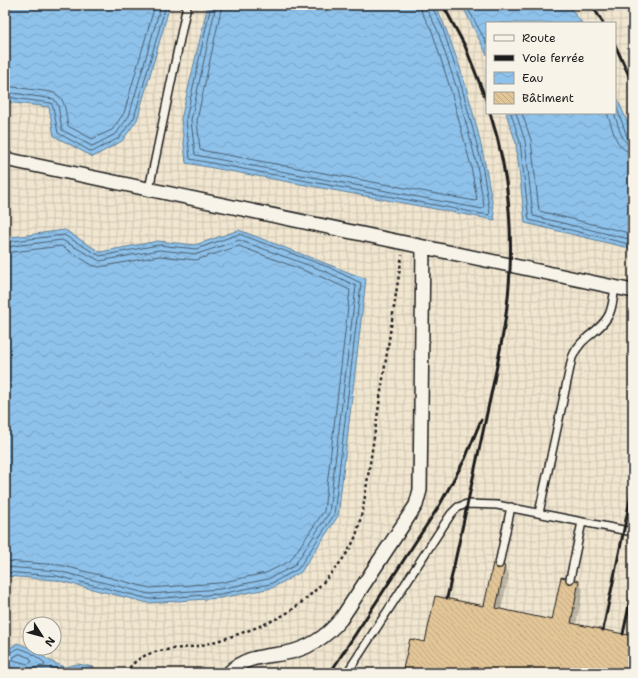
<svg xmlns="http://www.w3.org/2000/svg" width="638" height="678" font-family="'Shantell Sans',sans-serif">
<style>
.industrial{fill:url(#industrial-grid);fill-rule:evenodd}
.water{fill:url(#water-waves);stroke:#608098}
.shadow{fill:#0003}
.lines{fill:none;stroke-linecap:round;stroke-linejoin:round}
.shore{stroke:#4a5e6f;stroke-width:1}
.building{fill:url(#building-back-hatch);stroke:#1c1c1c}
.service-casing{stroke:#1c1c1c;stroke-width:10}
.minor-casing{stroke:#1c1c1c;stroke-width:16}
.path{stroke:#1c1c1c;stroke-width:2.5;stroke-dasharray:3 3;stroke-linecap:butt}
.service{stroke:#f7f3e8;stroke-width:7}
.minor{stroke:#f7f3e8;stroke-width:13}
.rail{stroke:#1c1c1c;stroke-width:3}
</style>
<defs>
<pattern id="industrial-grid" width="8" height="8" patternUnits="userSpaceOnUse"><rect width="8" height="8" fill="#f1e6d0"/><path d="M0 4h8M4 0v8" fill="none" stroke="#cec5b2"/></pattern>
<pattern id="water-waves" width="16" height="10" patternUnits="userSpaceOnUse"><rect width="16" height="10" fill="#8ec2eb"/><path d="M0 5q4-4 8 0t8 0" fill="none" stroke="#7aa6c9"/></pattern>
<pattern id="building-back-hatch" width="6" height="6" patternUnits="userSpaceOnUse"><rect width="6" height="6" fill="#e3c697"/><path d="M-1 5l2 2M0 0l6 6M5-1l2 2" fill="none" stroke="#c2aa82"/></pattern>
</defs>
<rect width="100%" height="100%" fill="#f7f3e8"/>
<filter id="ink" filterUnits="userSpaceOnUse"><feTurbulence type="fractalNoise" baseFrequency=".025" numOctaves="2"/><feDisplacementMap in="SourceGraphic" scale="8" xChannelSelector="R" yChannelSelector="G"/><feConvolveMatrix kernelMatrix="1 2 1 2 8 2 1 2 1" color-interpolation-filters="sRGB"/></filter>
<g filter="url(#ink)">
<path class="industrial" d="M5 5H633V673H5ZM487 23H615V113H487ZM30 624H54V648H30Z"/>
<path class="water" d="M5 5H170L137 120 122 141 93 157 54 136 49 107 5 102Z
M208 5H434C446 25 452 46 460 68 476 118 487 168 495 220L186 163 181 119Z
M462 5H568L582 23H487V55Z
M615 93 629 126 633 145V249L525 223 516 143 506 113H615Z
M65 230 100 252 158 241 195 245 239 230 366 279 338 516 301 572 272 588 221 598 148 603 56 580 5 576V238Z
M17 643 35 650 48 660 64 667 78 664 93 667 90 673 74 671 54 673 43 670 27 672 5 669V652Z"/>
<path class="shadow" d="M504 566 509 575 501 610 553 621 579 582 583 590 576 625 633 637V673H403L485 607Z"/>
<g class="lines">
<path class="shore" d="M211 5 186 119 190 159 488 215 490 213 482 164 462 88 442 26 431 5
M216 5 191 120 195 155 482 209 484 206 477 165 457 89 437 29 427 10 426 5
M222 5 197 120 200 150 475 201 477 199 471 166 451 91 432 31 422 13 420 5
M466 5 487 44
M5 86 51 92C67 96 65 113 68 126L92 139 112 130 124 113 155 5
M5 92 54 99 58 105 62 130 92 146 116 134 129 116 161 5
M5 97 51 103 53 107 58 133 92 152 119 138 134 118 166 5
M615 103 628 139 633 141
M511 113 520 142 529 220 633 245
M516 113 525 141 533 216 633 240
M522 113 531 140 539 211 633 234
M607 113C613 127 615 152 633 152
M614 113C618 123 621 145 633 146
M5 242 64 235 100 256 158 245 196 249 239 234 328 267 361 283 334 515 298 569 270 584 220 594 149 599 57 576 5 572
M5 247 62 240 100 261 159 250 197 254 239 240 327 272 356 286 329 513 294 566 268 579 220 589 149 594 58 571 5 567
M5 253 61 246 92 265 99 267 159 256 196 260 239 246 324 278 350 290 324 511 290 561 266 573 219 583 150 588 60 565 5 561
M20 654 30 658 32 662 28 664 13 660 14 657Z
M5 655 19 648 30 652 45 663 44 666 32 668 30 673
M51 673 50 668 52 667 64 671 78 668 86 670 87 673"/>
</g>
<path class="building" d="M493 563 505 566 496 608 552 620 561 577 579 581 571 623 633 636V673H402L410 639 425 642 435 596 484 606Z
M367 670 383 673H367Z"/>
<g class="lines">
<defs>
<path id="service" d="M149 189 187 5
M539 513 572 358C580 337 597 334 607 318 613 310 613 297 615 288
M499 564 511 507
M570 579 582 522
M347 673 451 514 458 507 467 504 497 505 633 532"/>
<path id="minor" d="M5 159 633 291
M229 673C245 656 264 657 286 653 308 649 327 636 341 619L416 505 420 490 423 247"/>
</defs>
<use href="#service" class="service-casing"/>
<use href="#minor" class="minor-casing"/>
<path class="path" d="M126 673C143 644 177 652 206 644 229 638 274 623 293 609 314 594 345 562 355 538 359 529 360 518 363 509L402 255"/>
<use href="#service" class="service"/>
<use href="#minor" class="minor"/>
<path class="rail" d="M443 5 465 46 487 102
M592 5 603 23
M627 5 633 14
M615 45 633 84
M447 598C459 541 472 484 484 427 492 389 501 352 506 314 515 248 511 176 490 113
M603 630 633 486
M623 634 633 587
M330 673 439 506 465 459 481 420"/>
</g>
</g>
<rect width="638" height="678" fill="none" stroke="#f7f3e8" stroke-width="20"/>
<rect x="10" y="10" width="618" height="658" fill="none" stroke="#1c1c1c" stroke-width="1.5" filter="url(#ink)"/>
<rect x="486" y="22" width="130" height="92" fill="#f7f3e8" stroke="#9f9d96"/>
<rect x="494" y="35" width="20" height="6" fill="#f7f3e8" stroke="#9f9d96"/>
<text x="522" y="42" font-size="12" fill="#1c1c1c">Route</text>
<rect x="494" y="55" width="20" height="6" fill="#1c1c1c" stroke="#9f9d96"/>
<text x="522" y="62" font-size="12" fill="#1c1c1c">Voie ferrée</text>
<rect x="494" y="72" width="20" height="12" fill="url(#water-waves)" stroke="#9f9d96"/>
<text x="522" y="82" font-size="12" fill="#1c1c1c">Eau</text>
<rect x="494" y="92" width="20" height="12" fill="url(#building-back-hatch)" stroke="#9f9d96"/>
<text x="522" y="102" font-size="12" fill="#1c1c1c">Bâtiment</text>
<g transform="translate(42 636) rotate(126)"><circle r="19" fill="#f7f3e8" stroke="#9f9d96"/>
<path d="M0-3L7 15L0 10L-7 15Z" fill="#1c1c1c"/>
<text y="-6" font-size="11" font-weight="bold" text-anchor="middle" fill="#1c1c1c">N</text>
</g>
</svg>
